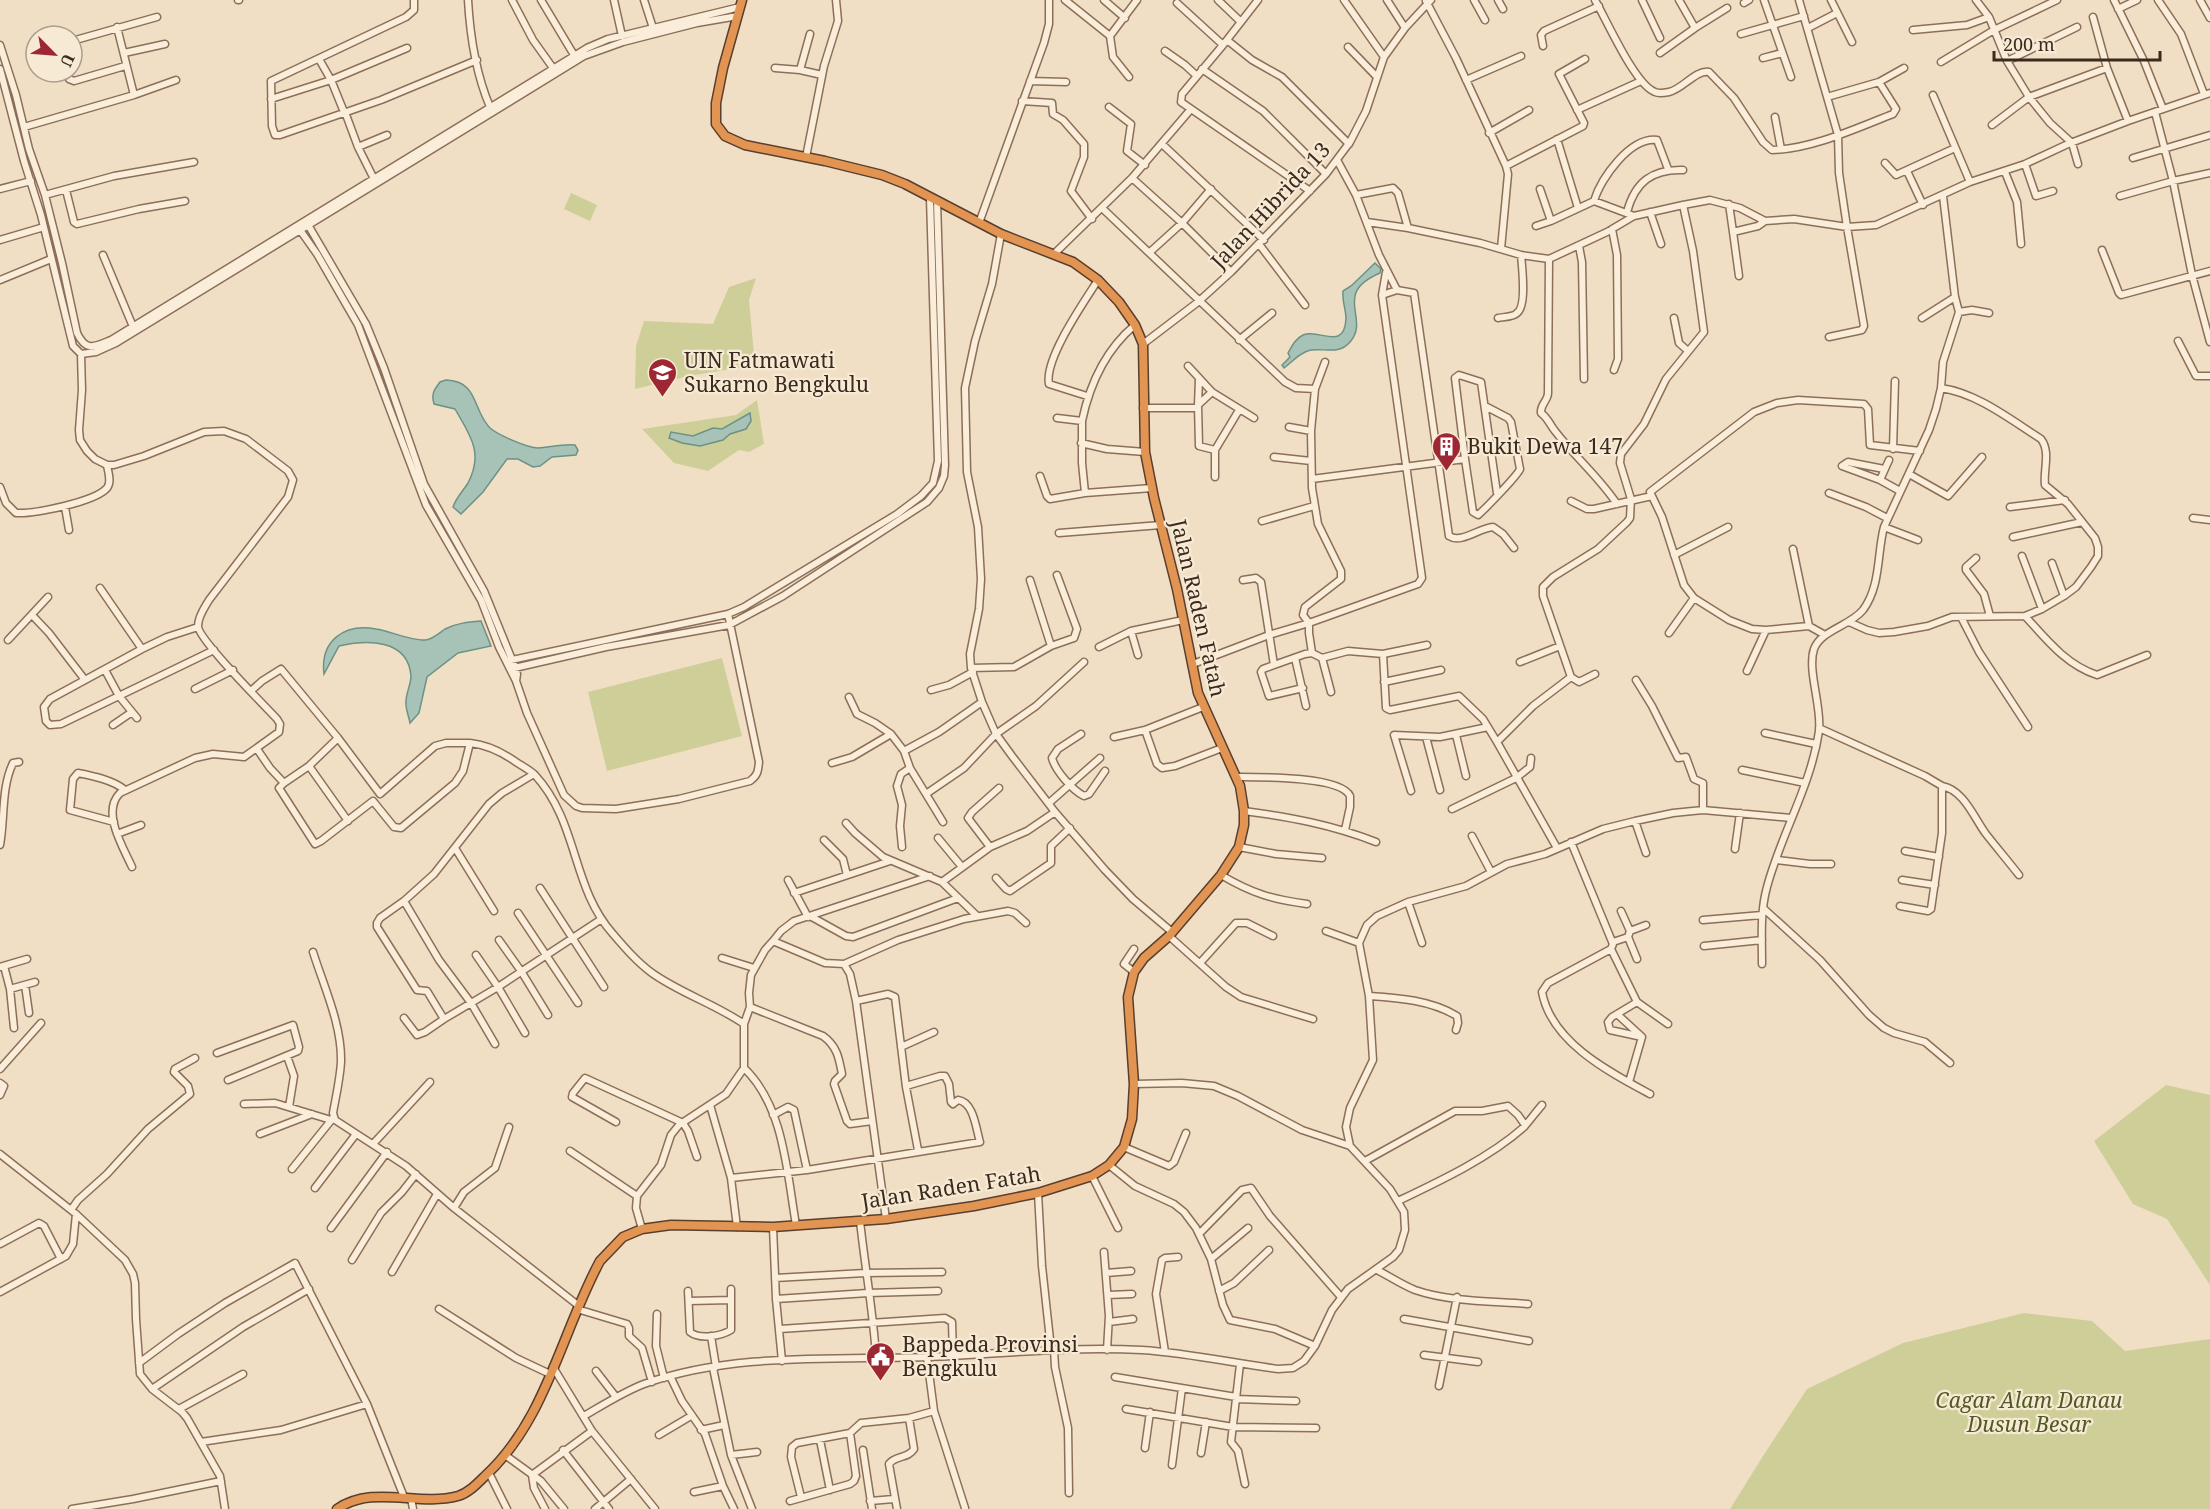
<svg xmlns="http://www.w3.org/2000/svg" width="2210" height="1509" font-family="'Noto Serif',serif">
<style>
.green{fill:#cecf98}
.water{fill:#a7c3b8;stroke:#6d9285;stroke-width:1.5}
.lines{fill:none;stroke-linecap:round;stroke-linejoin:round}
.minor-casing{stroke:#8c6f5a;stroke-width:9}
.highway-casing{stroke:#5a3e2e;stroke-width:11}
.minor{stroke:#faedd9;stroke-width:6}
.highway{stroke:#e29553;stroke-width:8}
.labels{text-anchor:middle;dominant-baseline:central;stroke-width:4.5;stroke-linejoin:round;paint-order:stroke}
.street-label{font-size:21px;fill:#3b2a1e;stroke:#f7ead5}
.poi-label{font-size:21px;fill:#3b2a1e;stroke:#f7ead5;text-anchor:start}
.park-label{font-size:21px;font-style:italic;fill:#515924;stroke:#f7ead5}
</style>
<rect width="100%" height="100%" fill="#f0dfc5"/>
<path class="green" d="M571 193 597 205 590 221 564 209Z
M756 278 749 300 755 365 689 376 635 389 636 346 644 321 713 324 729 287Z
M757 400 764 444 749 452 739 450 708 471 674 463 642 429 736 415Z
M722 658 742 736 607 771 588 692Z
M2166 1085 2210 1095V1285L2167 1219 2133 1204 2094 1141Z
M2024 1313 2092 1321 2125 1351 2210 1339V1509H1730L1763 1456 1807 1389 1903 1343Z"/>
<path class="water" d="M1375 263 1381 269 1380 273C1331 294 1371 318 1350 342 1339 355 1325 348 1311 350 1300 352 1292 362 1284 368L1282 365 1290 357 1288 353C1292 346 1295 339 1303 335 1319 328 1344 352 1346 319 1346 310 1342 301 1343 291L1351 286Z
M446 380C479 381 472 410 490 428 498 435 528 448 538 448 551 447 562 444 575 445L578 450 576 455 552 457 540 466 533 467 518 459H507L483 492 461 514 453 507C456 498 463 491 468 483 484 453 470 435 455 409L434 404C431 394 434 390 440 382Z
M750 413 751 421 746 429 730 434 723 440 700 446 682 443 669 438 671 432 693 436 713 428 722 429Z
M481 621 491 646 458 653 427 677 419 713 410 723C409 717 406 710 406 704 405 695 411 685 411 676 408 638 366 640 339 646L324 674C320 641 344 623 376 629 389 631 413 641 425 640 432 640 439 633 445 629 457 623 468 622 481 621Z"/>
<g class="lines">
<defs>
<path id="minor" d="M238 0H239
M414 0V10L406 17 271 81 272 126 275 135H280L381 100 477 60
M468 0C470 35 476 74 490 107
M512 0 533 40 553 68
M541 0 574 55
M614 0 622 36
M644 0 653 28
M1065 0 1110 36
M1104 0 1125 18
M1218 0 1241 22
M1344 0 1384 57
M1387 0 1405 28
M1474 0 1485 20
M1498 0 1503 9
M1595 0C1607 21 1635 85 1655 92 1659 94 1664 93 1669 92 1683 89 1695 70 1709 72L1734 98 1763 142 1772 150C1812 149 1857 128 1893 114L1896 109 1879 82
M1642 0 1660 38
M1679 0 1695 28 1727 8
M1764 0 1791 77
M1799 0 1838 135 1839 173 1847 227 1864 326 1862 330 1829 337
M1831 0 1852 42
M1976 0 1989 17 2007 61 2029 97 2050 123 2072 143 2078 164
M2114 0 2144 61 2163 109
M2158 0 2181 34 2204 94
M2200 0 2210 18
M1426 1 1456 58 1506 166 1508 174 1501 249
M1177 3 1223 45 1258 0
M1744 3 1749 0
M2118 9 2137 0
M2093 17 2107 68 2128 121
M117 27 134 95
M1808 28 1837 13
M1913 30 1967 25 1989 17
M810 34 800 70 822 75
M1741 34 1804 16
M1227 40 1252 60 1282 77 1349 144
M72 41 157 17
M0 45 16 95 29 149 45 195 62 263 77 333C86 352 94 347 111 340L587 48 608 39 740 7
M1223 45 1182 94 1181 102 1310 191
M1543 46 1541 35 1544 31 1599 6
M1348 47 1377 77
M1165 51 1185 65 1197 76
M124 53 165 44
M1660 53 1695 28
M1763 58 1782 53
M319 59 331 80 344 112
M2007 61 2077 27
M1941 62 1994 30 2057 0
M775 68 800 70
M0 69 24 161 41 215 71 338 73 346 81 354 96 352 116 343 584 56 623 42 697 23 738 16
M1202 69 1263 111 1326 174
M67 72 69 79 74 81 125 66
M1129 77 1113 57 1110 36 1137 0
M1466 80 1521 56
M1030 81 1066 82
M1933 95 1970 182
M1827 97 1879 82 1904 68
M271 99 331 80 407 48
M1022 101 1052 103 1053 114 1063 120 1084 144V157L1071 191 1092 219
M1109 107 1131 124 1127 151 1145 165
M1577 110 1641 81
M345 112 358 147 375 181
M2155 112 2173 181 2192 275 2210 342
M1775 117 1781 149
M1992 125 2029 97 2107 68
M24 127 134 95 176 80
M1489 133 1529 110
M1557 139 1578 208
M1162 144 1264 240
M358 147 387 135
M806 157 824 66 838 21 836 0
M2133 158 2210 135
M1337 160 1356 195 1379 255 1397 290
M1885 163 1896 175 1955 148
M2025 164 2036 196 2053 191
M1506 166 1583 126 1584 123 1559 74 1585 59
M1907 171 1923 205
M2005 172 2017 202 2021 244
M1132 178 1182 223 1211 189
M0 189 31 181
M1540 189 1551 221 1594 201 1634 216
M66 190 74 222 77 224 139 209 185 201
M45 195 114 176 194 162
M1356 195 1393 188 1398 193 1408 228
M2120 196 2173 181 2210 173
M1594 201C1601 178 1630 137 1657 140L1668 169
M1729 204 1733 232
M1102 208 1285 382 1296 388 1315 389
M1627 212C1635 182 1652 169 1683 170
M1650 212 1661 244
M1367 222 1408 228 1480 243 1521 255 1549 259 1607 232 1634 216 1683 205
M307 223 366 324 384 368 424 484 484 591 515 667 517 674 516 681
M979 223 1044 43 1049 24V0
M1536 226 1551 221
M1612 229 1617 255 1618 359 1614 370
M300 230 317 254 358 325 426 505 481 600 499 647 516 681 527 713 564 795 576 806 582 808 616 809 679 799 750 781C758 775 758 771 759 762L728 614
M1001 234 992 284 975 341 965 388 967 472 978 527 981 579 979 609 970 654 971 668 982 702 996 734 1012 756 1055 812 1105 870 1133 899 1172 932
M0 240 44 227
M1259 244 1305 305
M1579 246 1582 262 1584 379
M2102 250 2119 293 2121 295 2210 271
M1150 252 1182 223 1231 272
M1054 254 1132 178 1191 109
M103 255 134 329
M1549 259 1548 393C1548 401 1540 404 1541 413 1548 418 1550 425 1555 431 1575 457 1599 477 1617 504
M1739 276 1733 232 1758 226 1765 221
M0 280 51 259
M1382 295 1386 272
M1959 312 1972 310 1989 313
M1498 318C1503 317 1514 317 1517 313 1527 306 1522 267 1521 255
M1674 318 1679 343 1688 351
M1922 318 1955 297
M1239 340 1272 313
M2178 341 2196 376H2210
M1143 344 1198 302 1231 272 1326 174 1350 142 1366 111 1384 57 1405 28 1431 0
M81 354 82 390 79 430 80 440 87 451 95 459 107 465H114L144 456 204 432 224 431 246 439 288 471 293 480 288 497 209 600C205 607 198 616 198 626 198 639 264 705 277 719L280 724 279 732 244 757 213 754 195 758 120 793C101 812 123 847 132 867
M1188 366 1212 392 1254 418
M1212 392 1198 405 1199 446 1215 450 1239 410
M1087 396 1049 384C1044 359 1084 302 1098 280
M1198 405 1199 379
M1143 408H1198
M1057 418 1082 421V463L1085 493
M1082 421C1090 383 1105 350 1135 325
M1289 427 1311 431
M1081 443 1107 449 1145 452
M1893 449 1895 381
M1274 457 1311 461
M1465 459 1473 512 1478 515C1485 509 1518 475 1520 469L1511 422 1508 418 1485 406
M1884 469 1848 462 1842 466 1880 480 1900 491
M1909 474 1948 496 1982 457
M1040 476 1047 496 1050 499 1085 493 1152 488
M1215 477V450
M1312 479 1465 459 1455 378 1459 375 1481 382 1497 493
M1880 480 1889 460
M0 487 6 503 16 513C34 514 95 502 107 488 112 482 108 472 107 465
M1829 493 1866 507 1887 518
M1571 501 1587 509H1594L1652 496
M65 507 69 530
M2010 507 2065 500
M2193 518 2210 520
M1262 521 1314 506
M1884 527 1918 540
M1059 533 1161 525
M2013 537 2082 522
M1793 549 1809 626
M1674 555 1728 527
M2022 556 2042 609
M1976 558 1966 567V570L1984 594 1990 616
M2052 563 2064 596
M1030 580 1051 646
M1243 580 1256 578 1261 582 1274 665 1305 654 1312 653 1322 658 1348 651 1383 654 1427 645
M100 588 142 649
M32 615 49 633 85 680
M2025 616C2046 639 2066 665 2097 675L2147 655
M1961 617 1979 652 2028 727
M1849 622 1867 630 1879 633 1894 632 1928 626 1952 617 2025 616 2042 609 2064 596 2076 587 2091 567 2098 556V547L2095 538 2068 504 2045 485C2043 470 2051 452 2041 439 2011 420 1977 393 1941 388
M198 627 167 637 142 649 50 699 44 707 46 721 50 725 61 724 214 650
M1131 631 1138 655
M1669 633 1694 598
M1825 635 1809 626 1766 630 1752 629 1729 620 1694 598 1684 585 1662 517 1650 492 1754 412 1777 403 1798 400 1864 404 1868 409 1870 445 1920 451
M8 640 48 597
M1099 647 1131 631 1183 620
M1312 653 1309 633V623L1418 584 1422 578 1382 295 1397 290 1414 293 1449 536C1461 544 1479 528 1493 527L1503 534 1514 548
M1383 654 1386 708 1390 710 1459 696 1483 719 1497 742
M1295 658 1306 706
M1322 658 1331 692
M507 661 728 614 744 607 897 514 921 496 933 483 938 461 930 198
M1520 662 1560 646
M1193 664 1269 635 1309 623 1303 615 1305 607 1341 579V571L1318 524 1312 488 1311 431 1315 389 1325 362
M1274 665 1263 669 1261 672 1269 696 1303 688
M971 668 1014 667 1051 646 1074 638 1077 629 1057 575
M510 669 606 647 729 625 783 596 927 502 939 488 944 476 945 465 937 201
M105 670 119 696 137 718
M1747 671 1766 630
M1595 674 1579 682 1571 677 1543 596V587L1553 577 1598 549 1627 522 1630 518 1631 499 1620 463 1621 454 1644 424 1666 379 1704 332 1693 251 1683 205 1710 200 1740 208 1765 221 1794 219 1847 227 1876 225 1970 182 2025 164 2068 144 2128 121 2210 93
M1636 680 1652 706 1678 758 1686 757 1694 779 1703 783V810
M1384 682 1441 670
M195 689 233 670
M931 690 949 685 973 672
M251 691 262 681 281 669 338 738 380 794 435 746 446 743H470
M849 697 857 714 875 723 891 734 904 751 939 732 982 702
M113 725 132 712
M1819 728 1925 776 1942 786V833L1931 909 1928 911 1900 906
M1145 730 1157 764 1162 768 1175 766 1222 748
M1765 733 1816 744
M1081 734 1058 749 1052 758C1055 770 1072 790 1084 796L1089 794 1105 771
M1456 735 1466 776
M1114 737 1145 730 1203 707
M1426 737 1440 790
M257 749 270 768 284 783 309 766 338 738
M904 751 910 768 943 822
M832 763 852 757 891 734
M309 766 348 821
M1742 770 1805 783
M534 774 502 793 489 804 434 874 404 901 380 918 377 923V927L417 990 427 991 444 1019 498 987 600 920
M1236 777C1258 777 1341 776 1350 796V807L1345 830
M284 783 279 788 315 844 321 841 373 801 394 827 401 828 455 783 463 771 470 743C488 745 502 752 516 762 522 766 530 770 535 775 579 823 571 887 613 934 625 948 637 962 652 973 680 993 715 1004 744 1024V1068L726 1094 679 1125 671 1135 661 1165 637 1196 636 1208 642 1229
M1942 786C1964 790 1974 818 1986 834 1997 848 2008 861 2019 875
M1411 791 1394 735 1440 737 1488 727
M926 794 964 768 996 734 1036 706 1084 662
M1049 803 1100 758
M1452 809 1516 778 1530 767 1531 758
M1244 811C1290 817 1333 825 1376 842
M1635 821 1646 853
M114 822 70 810 73 779 78 773C93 776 113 780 125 790
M846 823 855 833 883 857 942 882 977 916
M117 834 141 825
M1472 836 1491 872
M938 838 962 867
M824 840 843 859 847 875
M1571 842 1613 944 1611 949 1548 983 1542 992C1551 1042 1609 1072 1650 1094
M0 845C5 818 1 788 13 763L19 762
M902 847 900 826 902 805 897 786 901 774 910 768
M990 847 968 818 972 812 999 788
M1239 847 1276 854 1322 858
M455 848 494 911
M1557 848 1497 742 1533 706 1571 677
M1735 849 1740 813
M1905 851 1939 857
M1777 860 1810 864H1831
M1221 875C1253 894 1272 899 1307 904
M996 878 1006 889 1010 891 1051 863V846L1070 828
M788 880 808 917
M1902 880 1935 885
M942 882 990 847 1027 831 1055 812
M540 888 604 987
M794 893 890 861
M404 901 439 960 471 1003 495 1044
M1408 902 1422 943
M1763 908 1820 960 1869 1015 1884 1028 1894 1033 1925 1042 1950 1063
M1621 911 1630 931 1628 937
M518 913 578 1003
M810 916 846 936 853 937 958 898
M1703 920 1762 915
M1326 931 1359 943
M1630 931 1646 925
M1169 936 1226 987 1241 997 1313 1019
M499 940 521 971 548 1015
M773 941 781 931 794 921 930 876
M1613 942 1628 937 1637 959
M1704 946 1762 940
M1611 949 1637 1002 1612 1017 1608 1022 1610 1030 1642 1037 1629 1082
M313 952C324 987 342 1025 341 1062 340 1079 336 1096 333 1113L335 1120 406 1166 454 1208 579 1306
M476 955 498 987 525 1033
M722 958 754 968
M1200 963 1236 923H1247L1273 936
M844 964 898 940 964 919 1008 911 1015 913 1026 923
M1762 964C1762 938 1760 912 1767 887 1781 834 1811 786 1819 731 1822 707 1807 670 1814 649 1821 630 1850 626 1863 610 1881 586 1877 553 1884 527L1929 430 1936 409 1941 388 1943 362 1959 312 1955 297 1943 196
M4 966 10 989 14 1028
M0 967 27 959
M1134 972 1124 964 1134 949
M25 985 29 1013
M10 989 35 982
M1369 996C1399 998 1430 1000 1457 1016L1458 1023 1456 1030
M856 1001 888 994 895 997 906 1087 918 1150
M1637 1002 1668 1024
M750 1007 823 1036C837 1046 839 1058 842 1074L835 1081 834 1084 847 1121 850 1124 872 1121
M1617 1014 1641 1036
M404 1018 417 1035 425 1032 444 1019
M744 1024 750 1007 749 993 751 975 765 950 773 941 825 963 844 964 850 974 856 1001 886 1219
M901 1047 934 1032
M217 1053 293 1025 299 1047 298 1051 228 1080
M287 1056 294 1076 289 1107
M744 1068C784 1106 787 1173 796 1225
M0 1069 41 1023
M0 1083 4 1086 0 1095
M1134 1084 1182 1083 1214 1086 1238 1096 1302 1130 1350 1146
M244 1104 275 1103 331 1120
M710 1105 731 1178 737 1227
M773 1115 788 1107 794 1110 807 1170
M616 1122 572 1097 573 1093 585 1078 683 1123 688 1131 697 1157
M260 1134 312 1114
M373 1144 430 1082
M1124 1147 1169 1166 1174 1162 1186 1133
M570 1151 637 1196
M0 1154 76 1214 125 1260 133 1274 135 1283 136 1319 140 1374 152 1389 182 1412 187 1418 220 1476 225 1509
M1365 1161 1455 1111H1482L1508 1106 1518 1115 1525 1125
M1109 1165 1135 1186 1174 1204 1184 1212 1196 1228 1211 1259 1223 1305 1230 1320 1275 1329 1315 1346
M292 1169 333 1118
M1092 1176 1118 1228
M731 1178 807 1170 980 1142C976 1129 974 1102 958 1100L953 1104 951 1102 949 1084 945 1076H940L906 1086
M315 1188 356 1134
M1038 1193 1042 1266 1051 1349
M1398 1201C1440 1181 1489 1158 1524 1127 1530 1120 1536 1112 1542 1105
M454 1208 464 1192 495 1168 509 1127
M71 1210 78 1200 107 1174 148 1129 190 1094 188 1086 174 1072 175 1069 195 1058
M860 1221C865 1267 873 1311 876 1356
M773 1227 776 1299 782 1361
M331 1228 387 1152
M1199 1234 1242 1190 1251 1188 1270 1216 1341 1297
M0 1244 39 1223 44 1226 61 1259
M1104 1252 1109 1316 1107 1350
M1211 1259 1248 1228
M352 1260 381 1213 402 1192 416 1174
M1377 1270C1389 1276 1402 1285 1415 1290 1450 1302 1491 1301 1528 1304
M392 1272 437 1194
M1106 1273 1131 1271
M775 1278 865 1273 942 1272
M688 1291 690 1332C700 1340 721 1336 731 1330V1289
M1219 1291 1234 1283 1269 1250
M0 1292 66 1256 73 1244 76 1214
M1108 1295 1132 1294
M776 1299 868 1293 938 1291
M689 1301 731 1300
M439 1309 516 1358 550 1374
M577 1309 627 1324 629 1328V1336L642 1348 652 1382
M657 1314 656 1346 664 1378
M1404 1319 1529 1341
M1109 1322 1133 1319
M780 1329 945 1318 952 1322 953 1355
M711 1336 716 1367
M1054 1349 1055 1367 1068 1428 1069 1493
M1165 1352 1156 1294 1162 1260 1165 1258 1178 1257
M1424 1355 1478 1362
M927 1357 934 1411 965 1508
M139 1363 178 1334 225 1303 295 1263 367 1404 404 1497
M1240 1364 1231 1442 1238 1451 1245 1484
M553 1367 592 1431 655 1509
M713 1368 731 1455 752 1509
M596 1371 616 1397
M670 1376 682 1401 705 1434 723 1486 734 1509
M1115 1377 1236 1397
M1439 1386 1457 1297
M152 1389 243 1327 309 1289
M1236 1399 1296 1401
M179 1409 243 1374
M1126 1409 1233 1427 1316 1428
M584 1416C603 1405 623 1392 644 1384 732 1352 836 1360 928 1357 1000 1354 1071 1346 1142 1350 1188 1353 1233 1363 1278 1369L1293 1368 1304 1361 1315 1346 1332 1310 1348 1289 1393 1257 1399 1250 1405 1230 1404 1212 1390 1189 1350 1146 1346 1127 1350 1108 1373 1060 1369 996 1359 943 1367 925 1377 916 1408 902 1466 886 1507 864 1545 854 1603 829 1635 821 1673 813 1703 810 1791 818
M701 1430 724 1425
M659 1435 691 1416
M820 1440 830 1490
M201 1442 281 1430 367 1404
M1145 1448 1150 1412
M563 1450 609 1509
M863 1450 872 1509
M1201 1453 1206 1422
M505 1455 541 1481 564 1509
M731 1455 757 1452
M1172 1465 1182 1388
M489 1473 507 1509
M694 1492 723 1486
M801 1497 791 1457 792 1447 797 1443 850 1433
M411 1498 413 1509
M790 1501 850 1484 854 1481 856 1476 850 1433 861 1423 909 1418 934 1411
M870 1501 894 1499
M72 1509 133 1499 221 1481
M545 1509 534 1488 532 1475 592 1431
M595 1509 631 1479
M897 1509 889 1464C895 1455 908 1459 914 1449L909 1418"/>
<path id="highway" d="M337 1509C374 1484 417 1507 458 1496 468 1493 476 1485 484 1477 546 1421 561 1333 600 1261L623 1237 642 1229 671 1225 773 1227 886 1219 974 1206 1038 1193 1092 1176 1109 1165 1124 1147 1132 1119 1134 1084 1128 997 1134 972 1144 958 1169 936 1221 875 1239 847 1244 825V811L1240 786 1198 693 1177 589 1154 498 1145 452 1143 344 1135 325 1119 302 1098 280 1073 262 1001 234 905 184 882 175 825 161 745 145 725 136 716 124V103L723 68 742 0"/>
</defs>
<use href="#minor" class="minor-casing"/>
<use href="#highway" class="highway-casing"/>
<use href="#minor" class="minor"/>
<use href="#highway" class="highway"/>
</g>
<defs>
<symbol id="university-pin" viewBox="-11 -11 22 30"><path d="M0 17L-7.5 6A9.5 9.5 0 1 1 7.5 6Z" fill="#9d2834" stroke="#f7ead5"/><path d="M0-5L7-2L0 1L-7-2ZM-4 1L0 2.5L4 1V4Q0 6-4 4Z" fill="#fff"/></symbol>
<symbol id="building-pin" viewBox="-11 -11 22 30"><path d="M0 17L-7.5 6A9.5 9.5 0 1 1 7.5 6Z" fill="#9d2834" stroke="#f7ead5"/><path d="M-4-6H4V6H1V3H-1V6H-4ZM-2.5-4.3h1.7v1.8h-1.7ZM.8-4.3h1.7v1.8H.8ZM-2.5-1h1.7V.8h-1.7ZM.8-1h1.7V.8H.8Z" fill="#fff"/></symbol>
<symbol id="civic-pin" viewBox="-11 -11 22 30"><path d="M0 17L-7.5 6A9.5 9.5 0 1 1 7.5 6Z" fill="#9d2834" stroke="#f7ead5"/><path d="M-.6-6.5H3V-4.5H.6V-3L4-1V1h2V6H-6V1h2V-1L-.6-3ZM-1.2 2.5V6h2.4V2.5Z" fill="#fff"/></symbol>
</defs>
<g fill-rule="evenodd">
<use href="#university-pin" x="646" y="356" width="33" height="45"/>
<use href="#building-pin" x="1430" y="430" width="33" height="45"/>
<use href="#civic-pin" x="864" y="1340" width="33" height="45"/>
</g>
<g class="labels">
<g class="street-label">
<text transform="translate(1270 205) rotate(-47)">Jalan Hibrida 13</text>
<text transform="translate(1199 608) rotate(77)">Jalan Raden Fatah</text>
<text transform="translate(951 1187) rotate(-9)">Jalan Raden Fatah</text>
</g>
<g class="poi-label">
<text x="684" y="360">UIN Fatmawati<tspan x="684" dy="24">Sukarno Bengkulu</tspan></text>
<text x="1467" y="446">Bukit Dewa 147</text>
<text x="902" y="1344">Bappeda Provinsi<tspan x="902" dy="24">Bengkulu</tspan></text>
</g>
<g class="park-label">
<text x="2029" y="1400">Cagar Alam Danau<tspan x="2029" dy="24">Dusun Besar</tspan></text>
</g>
</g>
<g transform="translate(54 54) rotate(115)"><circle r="28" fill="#f7ead5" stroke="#ac9d8c" stroke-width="1.5"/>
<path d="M0-4.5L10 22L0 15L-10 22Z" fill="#9d2834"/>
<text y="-9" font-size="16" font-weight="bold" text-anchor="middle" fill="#3b2a1e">U</text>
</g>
<path d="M1994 51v9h166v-9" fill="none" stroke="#3b2a1e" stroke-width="3"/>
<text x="2003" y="51" font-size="18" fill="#3b2a1e" stroke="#f7ead5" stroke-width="4.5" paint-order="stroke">200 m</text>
</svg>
